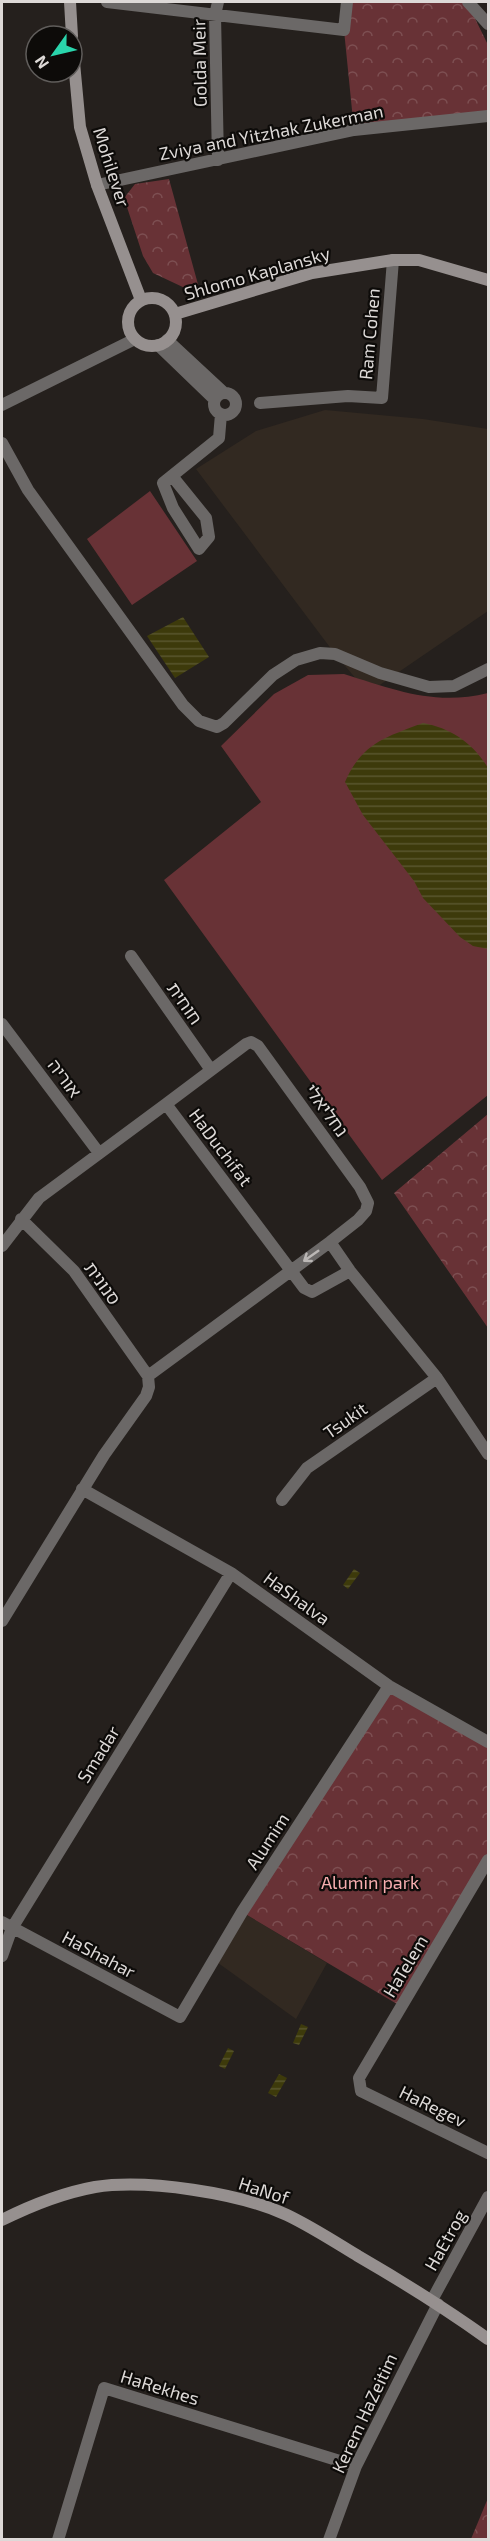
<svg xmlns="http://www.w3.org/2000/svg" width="490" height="2541" font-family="'Exo 2','Noto Sans Hebrew',sans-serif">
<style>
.built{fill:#322921}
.grass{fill:#683236}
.park{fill:url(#park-crowns)}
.water{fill:url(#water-rules)}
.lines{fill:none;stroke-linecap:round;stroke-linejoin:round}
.street{stroke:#6b6867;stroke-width:12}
.secondary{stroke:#96908f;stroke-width:12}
.oneway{stroke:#bbb7b5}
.labels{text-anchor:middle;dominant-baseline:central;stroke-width:4.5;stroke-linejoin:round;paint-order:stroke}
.street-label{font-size:18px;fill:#ddd9d7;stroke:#0d0b09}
.park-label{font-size:18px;fill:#f7adaf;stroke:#0d0b09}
</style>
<defs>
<pattern id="park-crowns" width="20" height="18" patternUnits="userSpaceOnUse" patternTransform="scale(1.5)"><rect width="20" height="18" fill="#683236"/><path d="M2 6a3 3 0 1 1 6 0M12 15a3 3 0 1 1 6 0" fill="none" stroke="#7d4f52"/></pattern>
<pattern id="water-rules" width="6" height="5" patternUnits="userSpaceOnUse" patternTransform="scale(1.5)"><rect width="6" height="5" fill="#3d3a0b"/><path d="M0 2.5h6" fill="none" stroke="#59562e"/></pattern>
</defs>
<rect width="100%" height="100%" fill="#25201d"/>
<path class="built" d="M325 410 423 419 488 429V611L368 693 335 654 196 469 256 431Z
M242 1912 327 1963 296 2019 214 1960Z"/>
<path class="grass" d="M150 491 197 561 132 605 87 539Z
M344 674C395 690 435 706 488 693V1095L382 1180 164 880 261 802 221 746 274 694 308 675Z"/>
<path class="park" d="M347 2H467L488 45V114L354 130 344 30Z
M169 179 199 288 187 289 153 273 143 256 124 198 135 184Z
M488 1114V1328L394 1193Z
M389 1686 488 1742V1860L402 2007 242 1912Z
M488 2498V2539H471Z"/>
<path class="water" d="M183 617 209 657 175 678 147 636Z
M423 723C451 728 474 744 488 768V949L473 946 460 937 423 898 414 881 363 815 345 782C362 743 386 737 423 723Z
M354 1569 360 1573 348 1589 343 1585Z
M301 2024 308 2027 299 2045 293 2043Z
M228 2048 234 2051 225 2069 219 2066Z
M279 2074 287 2078 276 2097 268 2093Z"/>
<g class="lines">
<path class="street" d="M107 2 344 30 347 2
M218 2 215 15 218 160
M468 2 488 24
M97 185 354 130 488 116
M167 340 223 392
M158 345 214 399
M214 404a11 11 0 1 1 22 0a11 11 0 1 1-22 0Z
M260 403 348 396 382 398 393 260
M2 405 135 339
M2 443 28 490 183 705 199 721 217 727 224 723 273 675 296 660 320 653 335 654 380 673 429 687 454 686 488 669
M172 476 206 518 209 537 199 549 173 508 163 483 219 438 221 414
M131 956 211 1070
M2 1024 99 1153
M21 1219 74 1271 148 1376
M330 1242 350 1271 437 1378 488 1454
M2 1246 39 1198 166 1104 304 1288 312 1292 350 1271
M82 1489 231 1573 389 1686 488 1742
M282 1500 307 1468 437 1378
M2 1621 104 1455 146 1396 149 1387 148 1376 330 1242 358 1220 366 1211 368 1203 360 1187 258 1046 251 1042 246 1044 166 1104
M488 1860 359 2078 361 2091 488 2153
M2 1922 180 2017 242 1912 389 1686
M2 1956 12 1928 231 1573
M432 2300 488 2197
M58 2540 104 2388 356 2466
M329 2540 356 2466 438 2304"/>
<path class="secondary" d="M70 2 72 36
M72 41 80 127 97 185 141 300
M128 322a24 24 0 1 1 48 0a24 24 0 1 1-48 0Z
M175 314 312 273 393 260H419L488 280
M2 2220C32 2205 62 2193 95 2187 148 2179 239 2193 287 2215 312 2227 335 2242 358 2256 403 2282 446 2309 488 2339"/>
</g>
<defs><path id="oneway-shaft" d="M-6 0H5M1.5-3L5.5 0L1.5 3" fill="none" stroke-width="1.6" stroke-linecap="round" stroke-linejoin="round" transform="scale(1.5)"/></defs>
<use class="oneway" href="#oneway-shaft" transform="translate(311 1256) rotate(145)"/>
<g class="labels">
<g class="street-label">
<text transform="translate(199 63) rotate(-91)">Golda Meir</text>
<text transform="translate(271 132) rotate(-11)">Zviya and Yitzhak Zukerman</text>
<text transform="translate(112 167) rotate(72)">Mohilever</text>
<text transform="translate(257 273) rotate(-16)">Shlomo Kaplansky</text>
<text transform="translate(369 334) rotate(-85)">Ram Cohen</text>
<text transform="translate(185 1003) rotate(55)">חוחית</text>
<text transform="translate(65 1078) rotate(53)">אוריה</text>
<text transform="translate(327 1110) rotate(54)">נחליאלי</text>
<text transform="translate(221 1147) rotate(53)">HaDuchifat</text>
<text transform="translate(103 1283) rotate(54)">סנונית</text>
<text transform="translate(345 1420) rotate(-35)">Tsukit</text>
<text transform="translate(297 1598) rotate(36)">HaShalva</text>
<text transform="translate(98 1754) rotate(-58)">Smadar</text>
<text transform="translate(267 1841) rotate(-57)">Alumim</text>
<text transform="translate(99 1954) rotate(28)">HaShahar</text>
<text transform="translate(405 1966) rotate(-59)">HaTelem</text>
<text transform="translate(433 2106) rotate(26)">HaRegev</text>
<text transform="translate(264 2190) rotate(18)">HaNof</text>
<text transform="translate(445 2240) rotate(-61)">HaEtrog</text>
<text transform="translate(160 2387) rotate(17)">HaRekhes</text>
<text transform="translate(364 2413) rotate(-65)">Kerem HaZeitim</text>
</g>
<g class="park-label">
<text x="370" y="1882">Alumin park</text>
</g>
</g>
<rect width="490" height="2541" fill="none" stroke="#ddd9d7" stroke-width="6"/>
<g transform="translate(54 54) rotate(236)"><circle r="28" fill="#0d0b09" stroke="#605d5b" stroke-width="1.5"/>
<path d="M0-4.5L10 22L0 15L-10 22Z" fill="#2ad5ac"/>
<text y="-9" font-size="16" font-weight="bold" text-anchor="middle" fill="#ddd9d7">N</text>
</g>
</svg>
